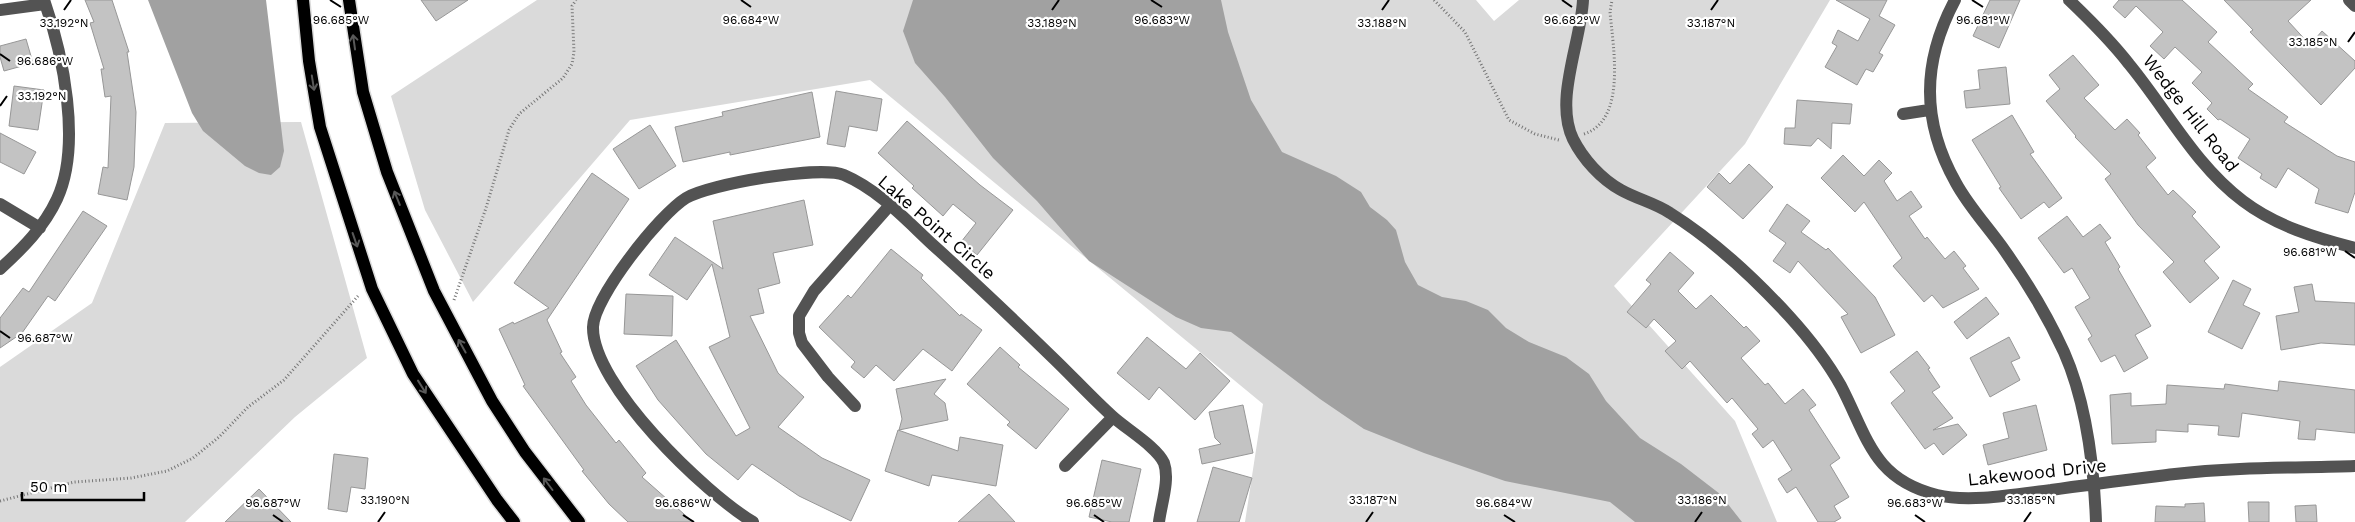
<svg xmlns="http://www.w3.org/2000/svg" width="2355" height="522" font-family="'Work Sans',sans-serif">
<style>
.green{fill:#dadada}
.water{fill:#a1a1a1}
.building{fill:#c3c3c3;stroke:#979797}
.lines{fill:none;stroke-linecap:round;stroke-linejoin:round}
.major-casing{stroke:#dbdbdb;stroke-width:15}
.path{stroke:#757575;stroke-width:3;stroke-dasharray:1 2.5;stroke-linecap:butt}
.minor{stroke:#535353;stroke-width:12}
.major{stroke:#000;stroke-width:12}
.oneway{stroke:#595959}
.ticks{fill:none;stroke:#000;stroke-width:2}
.labels{text-anchor:middle;dominant-baseline:central;stroke-width:4.5;stroke-linejoin:round;paint-order:stroke}
.street-label{font-size:18px;fill:#000;stroke:#fff}
.ticks-label{font-size:12px;text-anchor:middle;fill:#000;stroke:#fff;stroke-width:4.5;stroke-linejoin:round;paint-order:stroke}
</style>
<rect width="100%" height="100%" fill="#fff"/>
<path class="green" d="M537 0H1476L1494 21 1519 0H1830L1745 144 1614 286 1735 421 1777 522H1245L1263 404 870 80 630 120 473 302 425 210 391 96Z
M301 122 367 358 295 417 185 522H0V367L92 303 165 123Z"/>
<path class="water" d="M148 0H266L284 151 280 167 271 175 259 173 245 166 203 131 192 113Z
M913 0H1221L1228 32 1251 100 1282 152 1336 176 1361 192 1370 207 1387 220 1396 230 1405 262 1418 285 1442 297 1466 301 1488 310 1506 328 1529 342 1566 357 1589 374 1606 401 1640 438 1681 464 1720 494 1742 522H1635L1610 502 1505 481 1424 453 1364 429 1320 399 1231 332 1201 328 1176 317 1089 261 1037 201 993 158 945 97 915 63 903 31Z"/>
<path class="building" d="M85 0H112L129 52H127L136 112 134 167 127 200 98 194 103 167 108 168 111 96 105 97 101 69H104L90 23 94 22Z
M421 0H468L436 21Z
M1836 0H1887L1879 16 1895 25 1879 53 1883 55 1873 72 1866 69 1857 85 1825 67 1837 46 1832 43 1838 30 1858 41 1870 19Z
M1990 0H2020L1999 48 1973 36Z
M2119 0H2182L2217 32 2208 42 2253 84 2248 89 2288 117 2284 122 2337 156 2355 162V192L2348 213 2315 203 2319 189 2288 168 2276 188 2260 178 2262 174 2238 158 2250 139 2220 119 2218 120 2207 109 2212 103 2192 83 2202 72 2175 47 2164 59 2150 46 2163 32 2136 6 2125 18 2113 7Z
M2224 0H2311L2288 21 2310 45 2322 31 2355 61V68L2321 105 2250 32 2253 30Z
M26 39 33 63 4 71 0 57V46Z
M2073 55 2099 85 2084 98 2115 130 2127 119 2140 133 2138 135 2156 158 2146 167 2168 195 2173 190 2196 212 2192 216 2220 247 2204 261 2219 278 2190 303 2163 272 2174 262 2138 225 2105 179 2111 174 2075 137 2076 136 2046 101 2060 89 2049 75Z
M2006 67 2010 104 1966 108 1964 91 1980 89 1978 70Z
M14 86 44 90 38 130 9 126Z
M836 91 882 99 877 131 849 126 845 147 827 144Z
M812 92 820 137 730 155V152L683 162 675 127 723 116 722 112Z
M1797 100 1852 104 1850 124 1832 123 1831 149 1818 138 1811 146 1784 144 1785 128H1795Z
M2012 115 2034 152 2030 154 2062 198 2049 208 2044 202 2021 219 1999 188 2001 187 1972 140Z
M907 121 980 185 1013 210 977 255 961 242 976 223 953 204 943 216 912 188 914 186 878 153Z
M650 125 676 166 639 189 613 149Z
M0 133 36 152 24 174 0 162Z
M1843 155 1864 176 1879 160 1892 173 1884 181 1897 201 1911 191 1922 207 1909 216 1925 239 1927 237 1945 259 1954 251 1966 266 1963 268 1979 289 1943 308 1932 295 1924 302 1893 266 1902 258 1864 202 1855 212 1821 178Z
M1749 164 1773 187 1743 219 1707 187 1719 173 1730 184Z
M592 173 629 199 547 320 562 352 560 353 576 377 571 381 586 405 616 443 619 440 646 473 642 477 693 522H628L609 504 582 471 584 470 523 386 525 385 499 329 513 322 514 324 549 308 514 283Z
M804 200 813 245 773 253 780 283 758 289 764 313 750 316 778 373 804 397 778 427 822 458 870 480 851 521 799 496 752 464 738 480 706 454 658 400 636 366 676 340 736 436 750 428 709 347 730 337 712 264 687 300 649 275 675 237 723 269 713 221Z
M1787 204 1810 221 1801 232 1826 250 1828 248 1875 297 1895 335 1861 353 1841 317 1848 314 1798 261 1790 273 1773 261 1786 243 1769 231Z
M83 211 107 226 55 301 48 296 22 333 0 348V318L23 288 29 292Z
M2067 216 2083 237 2100 224 2111 238 2105 242 2120 267 2118 269 2151 326 2135 335 2148 358 2124 372 2115 355 2101 362 2088 339 2092 336 2075 307 2090 298 2072 268 2064 273 2038 238Z
M891 249 923 275 921 278 960 316 961 314 982 330 952 371 923 349 894 381 876 365 864 378 851 367 855 362 819 327 848 295 851 298Z
M1670 252 1694 273 1678 291 1696 309 1711 295 1744 328 1746 326 1760 341 1741 358 1765 385 1768 383 1785 404 1803 389 1816 405 1809 410 1840 458 1830 465 1849 497 1834 506 1841 518 1834 522H1818L1796 487 1787 493 1778 479 1792 470 1773 440 1763 448 1752 434 1758 429 1732 398 1727 403 1690 361 1682 369 1665 351 1676 341 1654 319 1646 328 1627 312 1651 284 1646 280Z
M2233 280 2251 289 2243 305 2260 313 2242 349 2208 332Z
M2312 284 2315 301 2355 303V345L2321 343 2281 350 2276 316 2299 312 2294 287Z
M626 294 673 296 672 336 624 334Z
M1986 297 1999 314 1967 339 1954 322Z
M1147 337 1186 369 1200 353 1230 381 1195 420 1159 387 1149 400 1117 373Z
M2009 337 2020 358 2011 362 2020 380 1990 397 1970 358Z
M1000 347 1020 365 1018 367 1069 409 1036 449 1007 425 1010 422 967 384Z
M1917 351 1930 368 1928 369 1940 387 1932 392 1953 418 1933 430 1958 424 1967 435 1943 455 1934 443 1925 449 1891 403 1905 391 1890 372Z
M946 379 934 394 945 403 948 420 899 430 902 419 896 389Z
M2279 381 2355 390V433L2316 429 2315 440 2298 439 2300 421 2242 413 2239 437 2218 435 2219 426 2188 424V432L2156 430V442L2112 444 2110 395 2131 393V406L2166 404 2167 385 2224 389 2225 384 2278 391Z
M1243 405 1253 453 1202 464 1199 449 1221 444 1215 438 1209 412Z
M2036 405 2047 450 1988 465 1983 445 2009 438 2003 413Z
M898 430 958 451 960 437 1003 445 996 486 932 475 929 486 885 471Z
M334 454 368 458 365 489 351 487 347 512 328 509Z
M1102 460 1141 469 1129 522H1112L1089 517Z
M1213 467 1252 478 1239 522H1197Z
M259 489 291 522H225Z
M989 494 1015 522H958Z
M2248 502H2269V522H2249Z
M2204 503 2205 522H2155L2156 506 2185 507V504Z
M2316 505 2317 522H2296L2295 506Z"/>
<g class="lines">
<defs>
<path id="major" d="M303 0 309 61 320 127 372 289 413 374 497 500 514 522
M349 0 363 92 387 172 434 291 492 401 525 452 579 522"/>
</defs>
<use href="#major" class="major-casing"/>
<path class="path" d="M1434 0 1465 32 1509 120 1535 134 1559 140
M1584 134C1627 120 1613 47 1610 12L1612 0
M454 300 486 208 509 130 519 114 563 78 572 64 574 52 572 6 576 0
M0 501 74 482 131 478 167 471 193 458 219 437 248 407 284 380 358 296"/>
<path class="minor" d="M1583 0C1581 42 1554 100 1573 139 1583 159 1601 179 1621 190 1637 199 1655 203 1670 213 1715 241 1754 278 1789 316 1809 338 1827 361 1841 386 1868 438 1873 479 1937 495 1969 503 2018 494 2051 490 2092 484 2134 479 2175 474 2234 467 2296 468 2355 466
M1955 0C1922 62 1921 121 1956 183 1969 207 1989 228 2005 251 2027 282 2048 317 2064 352 2087 404 2094 466 2096 522
M2069 0C2090 20 2111 41 2129 64 2167 110 2195 165 2243 201 2276 226 2316 238 2355 248
M2349 0 2355 6
M0 10 45 4
M1903 114 1929 110
M0 204 40 228
M0 269C23 248 44 227 57 199 82 145 63 54 44 0
M855 406 828 377 802 343 799 333V316L814 291 890 205
M1065 466 1113 417
M753 522C705 493 592 385 593 327 594 297 660 214 686 198 709 184 820 165 844 175 879 190 906 220 933 245 973 281 1012 318 1051 356 1072 376 1091 397 1112 416 1126 429 1157 447 1164 463 1170 480 1161 505 1159 522"/>
<use href="#major" class="major"/>
</g>
<defs><path id="oneway-shaft" d="M-6 0H5M1.5-3L5.5 0L1.5 3" fill="none" stroke-width="1.6" stroke-linecap="round" stroke-linejoin="round" transform="scale(1.25)"/></defs>
<g class="oneway">
<use href="#oneway-shaft" transform="translate(354 42) rotate(-98)"/>
<use href="#oneway-shaft" transform="translate(313 83) rotate(81)"/>
<use href="#oneway-shaft" transform="translate(397 198) rotate(-112)"/>
<use href="#oneway-shaft" transform="translate(355 240) rotate(71)"/>
<use href="#oneway-shaft" transform="translate(462 346) rotate(-119)"/>
<use href="#oneway-shaft" transform="translate(422 387) rotate(58)"/>
<use href="#oneway-shaft" transform="translate(548 484) rotate(-127)"/>
</g>
<path class="ticks" d="M330 0 341 7M741 0 751 7M1151 0 1162 7M1562 0 1572 7M1972 0 1983 7M64 10 71 0M1052 10 1059 0M1382 10 1389 0M1711 10 1718 0M2348 42 2355 32M0 54 10 61M0 106 7 96M2345 251 2355 258M0 331 10 338M273 515 283 522M683 515 694 522M1094 515 1104 522M1504 515 1515 522M1915 515 1925 522M378 522 385 512M1366 522 1373 512M1695 522 1702 512M2024 522 2031 512"/>
<g class="labels">
<g class="street-label">
<text transform="translate(2191 113) rotate(52)">Wedge Hill Road</text>
<text transform="translate(937 227) rotate(41)">Lake Point Circle</text>
<text transform="translate(2037 472) rotate(-6)">Lakewood Drive</text>
</g>
</g>
<g class="ticks-label">
<text x="341" y="24">96.685°W</text>
<text x="751" y="24">96.684°W</text>
<text x="1162" y="24">96.683°W</text>
<text x="1572" y="24">96.682°W</text>
<text x="1983" y="24">96.681°W</text>
<text x="64" y="27">33.192°N</text>
<text x="1052" y="27">33.189°N</text>
<text x="1382" y="27">33.188°N</text>
<text x="1711" y="27">33.187°N</text>
<text x="2313" y="46">33.185°N</text>
<text x="45" y="65">96.686°W</text>
<text x="42" y="100">33.192°N</text>
<text x="2310" y="256">96.681°W</text>
<text x="45" y="342">96.687°W</text>
<text x="385" y="504">33.190°N</text>
<text x="1373" y="504">33.187°N</text>
<text x="1702" y="504">33.186°N</text>
<text x="2031" y="504">33.185°N</text>
<text x="273" y="507">96.687°W</text>
<text x="683" y="507">96.686°W</text>
<text x="1094" y="507">96.685°W</text>
<text x="1504" y="507">96.684°W</text>
<text x="1915" y="507">96.683°W</text>
</g>
<path d="M22 492v8h122v-8" fill="none" stroke="#000000" stroke-width="2.5"/>
<text x="30" y="492" font-size="15" fill="#000000" stroke="#ffffff" stroke-width="4" paint-order="stroke">50 m</text>
</svg>
